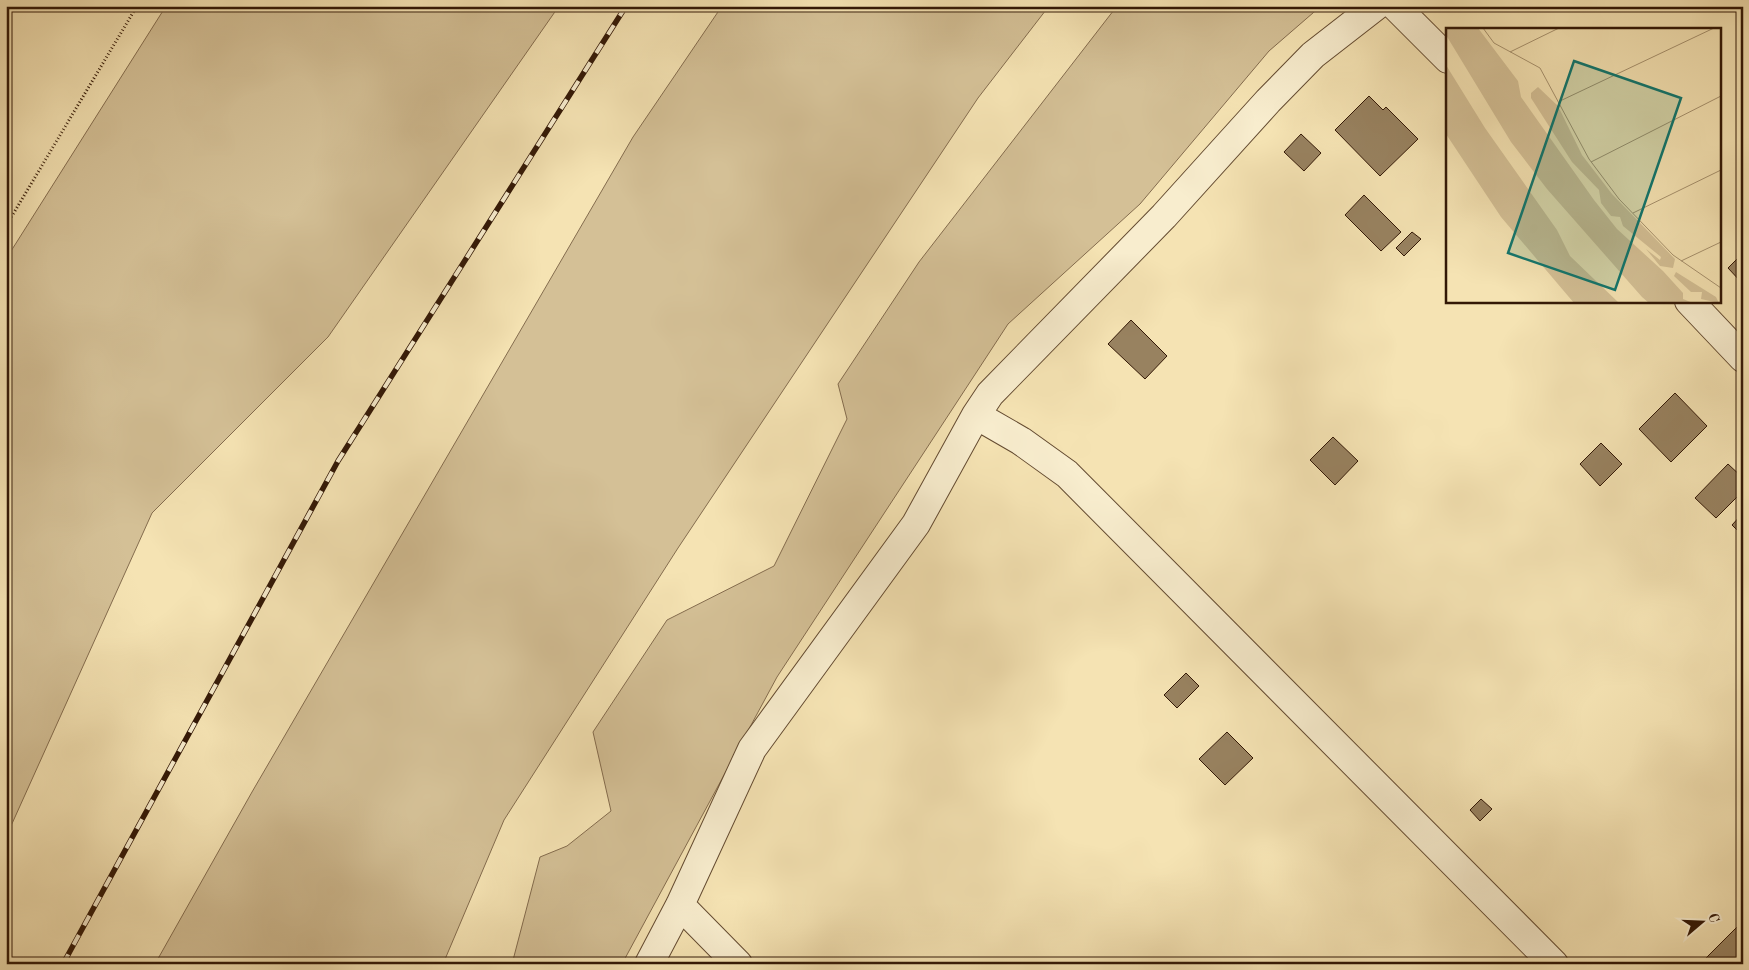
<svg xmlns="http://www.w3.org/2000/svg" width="1749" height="970" font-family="'Old Standard TT',serif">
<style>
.green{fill:#d4c096;stroke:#846c4e}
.building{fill:#988260;stroke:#331806}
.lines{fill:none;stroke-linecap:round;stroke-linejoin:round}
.minor-casing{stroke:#644b31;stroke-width:30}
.path{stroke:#331806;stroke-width:3;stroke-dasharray:1 2.5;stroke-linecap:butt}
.minor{stroke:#f8edce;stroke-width:28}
.rail-casing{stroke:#331806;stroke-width:5.5}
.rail{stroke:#f8edce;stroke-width:4;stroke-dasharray:11;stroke-linecap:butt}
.inset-road{fill:none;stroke:#a7926e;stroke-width:1}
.view{fill:#0f766e;fill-opacity:0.15;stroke:#0f766e;stroke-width:2.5}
.inset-edge{fill:none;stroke:#331806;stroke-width:2.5}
</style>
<rect width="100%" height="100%" fill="#f5e3b3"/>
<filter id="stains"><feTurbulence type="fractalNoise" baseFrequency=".004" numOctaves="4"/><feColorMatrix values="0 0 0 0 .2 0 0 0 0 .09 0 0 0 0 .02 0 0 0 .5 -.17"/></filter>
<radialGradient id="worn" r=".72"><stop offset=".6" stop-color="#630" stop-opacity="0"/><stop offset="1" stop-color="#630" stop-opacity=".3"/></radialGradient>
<path class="green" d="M166 6H559L328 337 152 513 6 837V259Z
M722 6H1049L978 98 678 548 504 820 443 964H155L252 792 633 137Z
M1117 6H1321L1269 51 1140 204 1008 324 777 677 622 964H512L540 857 567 846 611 811 593 732 667 620 774 566 847 419 838 384 919 262Z"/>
<path class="building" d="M1369 96 1383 110 1386 107 1418 139 1380 176 1335 130Z
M1301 134 1321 153 1304 171 1284 152Z
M1364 195 1401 232 1381 251 1345 215Z
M1412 232 1421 239 1404 256 1396 248Z
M1743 253V282L1742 283 1728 268Z
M1131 320 1167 356 1145 379 1108 344Z
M1675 393 1707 426 1671 462 1639 429Z
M1333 437 1358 461 1335 485 1310 460Z
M1601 443 1622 464 1600 486 1580 464Z
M1728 464 1743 478V491L1716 518 1695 498Z
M1743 513V536L1732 525Z
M1186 673 1199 686 1177 708 1164 695Z
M1227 732 1253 758 1225 785 1199 759Z
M1481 799 1492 809 1480 821 1470 810Z
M1740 924 1743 927V964H1700Z"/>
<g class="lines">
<defs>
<path id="minor" d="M1395 6 1448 59
M1689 301 1743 358
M976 415 1021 441 1067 474 1554 964
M680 905 738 964
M649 964 680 905 752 749 916 524 976 415 990 394 1164 216 1268 101 1313 55 1376 6"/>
</defs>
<use href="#minor" class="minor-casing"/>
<path class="path" d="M6 226 137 6"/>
<use href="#minor" class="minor"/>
<defs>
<path id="rail" d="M63 964 338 461 626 6"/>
</defs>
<use href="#rail" class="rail-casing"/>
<use href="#rail" class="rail"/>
</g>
<g transform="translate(1446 28)">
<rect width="275" height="275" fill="#f5e3b3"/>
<path d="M0 0H32L72 53 75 69 148 172 171 201 217 243 237 265V271L247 275H203L196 269 101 161 65 114 0 7ZM0 37 39 100 111 202 124 228 173 275H128L55 189 0 106ZM92 59 112 78 136 127 166 166 229 231 227 240 214 238 200 221 214 232 215 229 177 198 174 189 165 188 155 175 153 162 126 134 85 70V65ZM230 244 270 269 273 275 255 271 256 264H245L228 248Z" fill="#d4c096"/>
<path class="inset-road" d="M37 0 48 15 94 40 143 131 173 171 227 227 275 260M64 24 113 0M114 73 268 0M145 134 275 68M187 185 275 142M235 233 275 214"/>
<path class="view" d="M128 33 235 70 169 262 62 225Z"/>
<rect width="275" height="275" class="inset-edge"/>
</g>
<rect width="1749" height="970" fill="none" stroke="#f5e3b3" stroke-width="25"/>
<rect x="8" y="8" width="1734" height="955" fill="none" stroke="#331806" stroke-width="2.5"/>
<rect x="12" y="12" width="1724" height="945" fill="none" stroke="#331806"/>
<g transform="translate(1702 922) rotate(71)" stroke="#f8edce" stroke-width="4" paint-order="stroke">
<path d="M0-4L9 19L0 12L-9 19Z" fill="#331806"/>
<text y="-8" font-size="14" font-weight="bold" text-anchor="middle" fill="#331806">С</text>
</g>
<rect width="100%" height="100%" filter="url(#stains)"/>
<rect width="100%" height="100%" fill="url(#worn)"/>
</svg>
